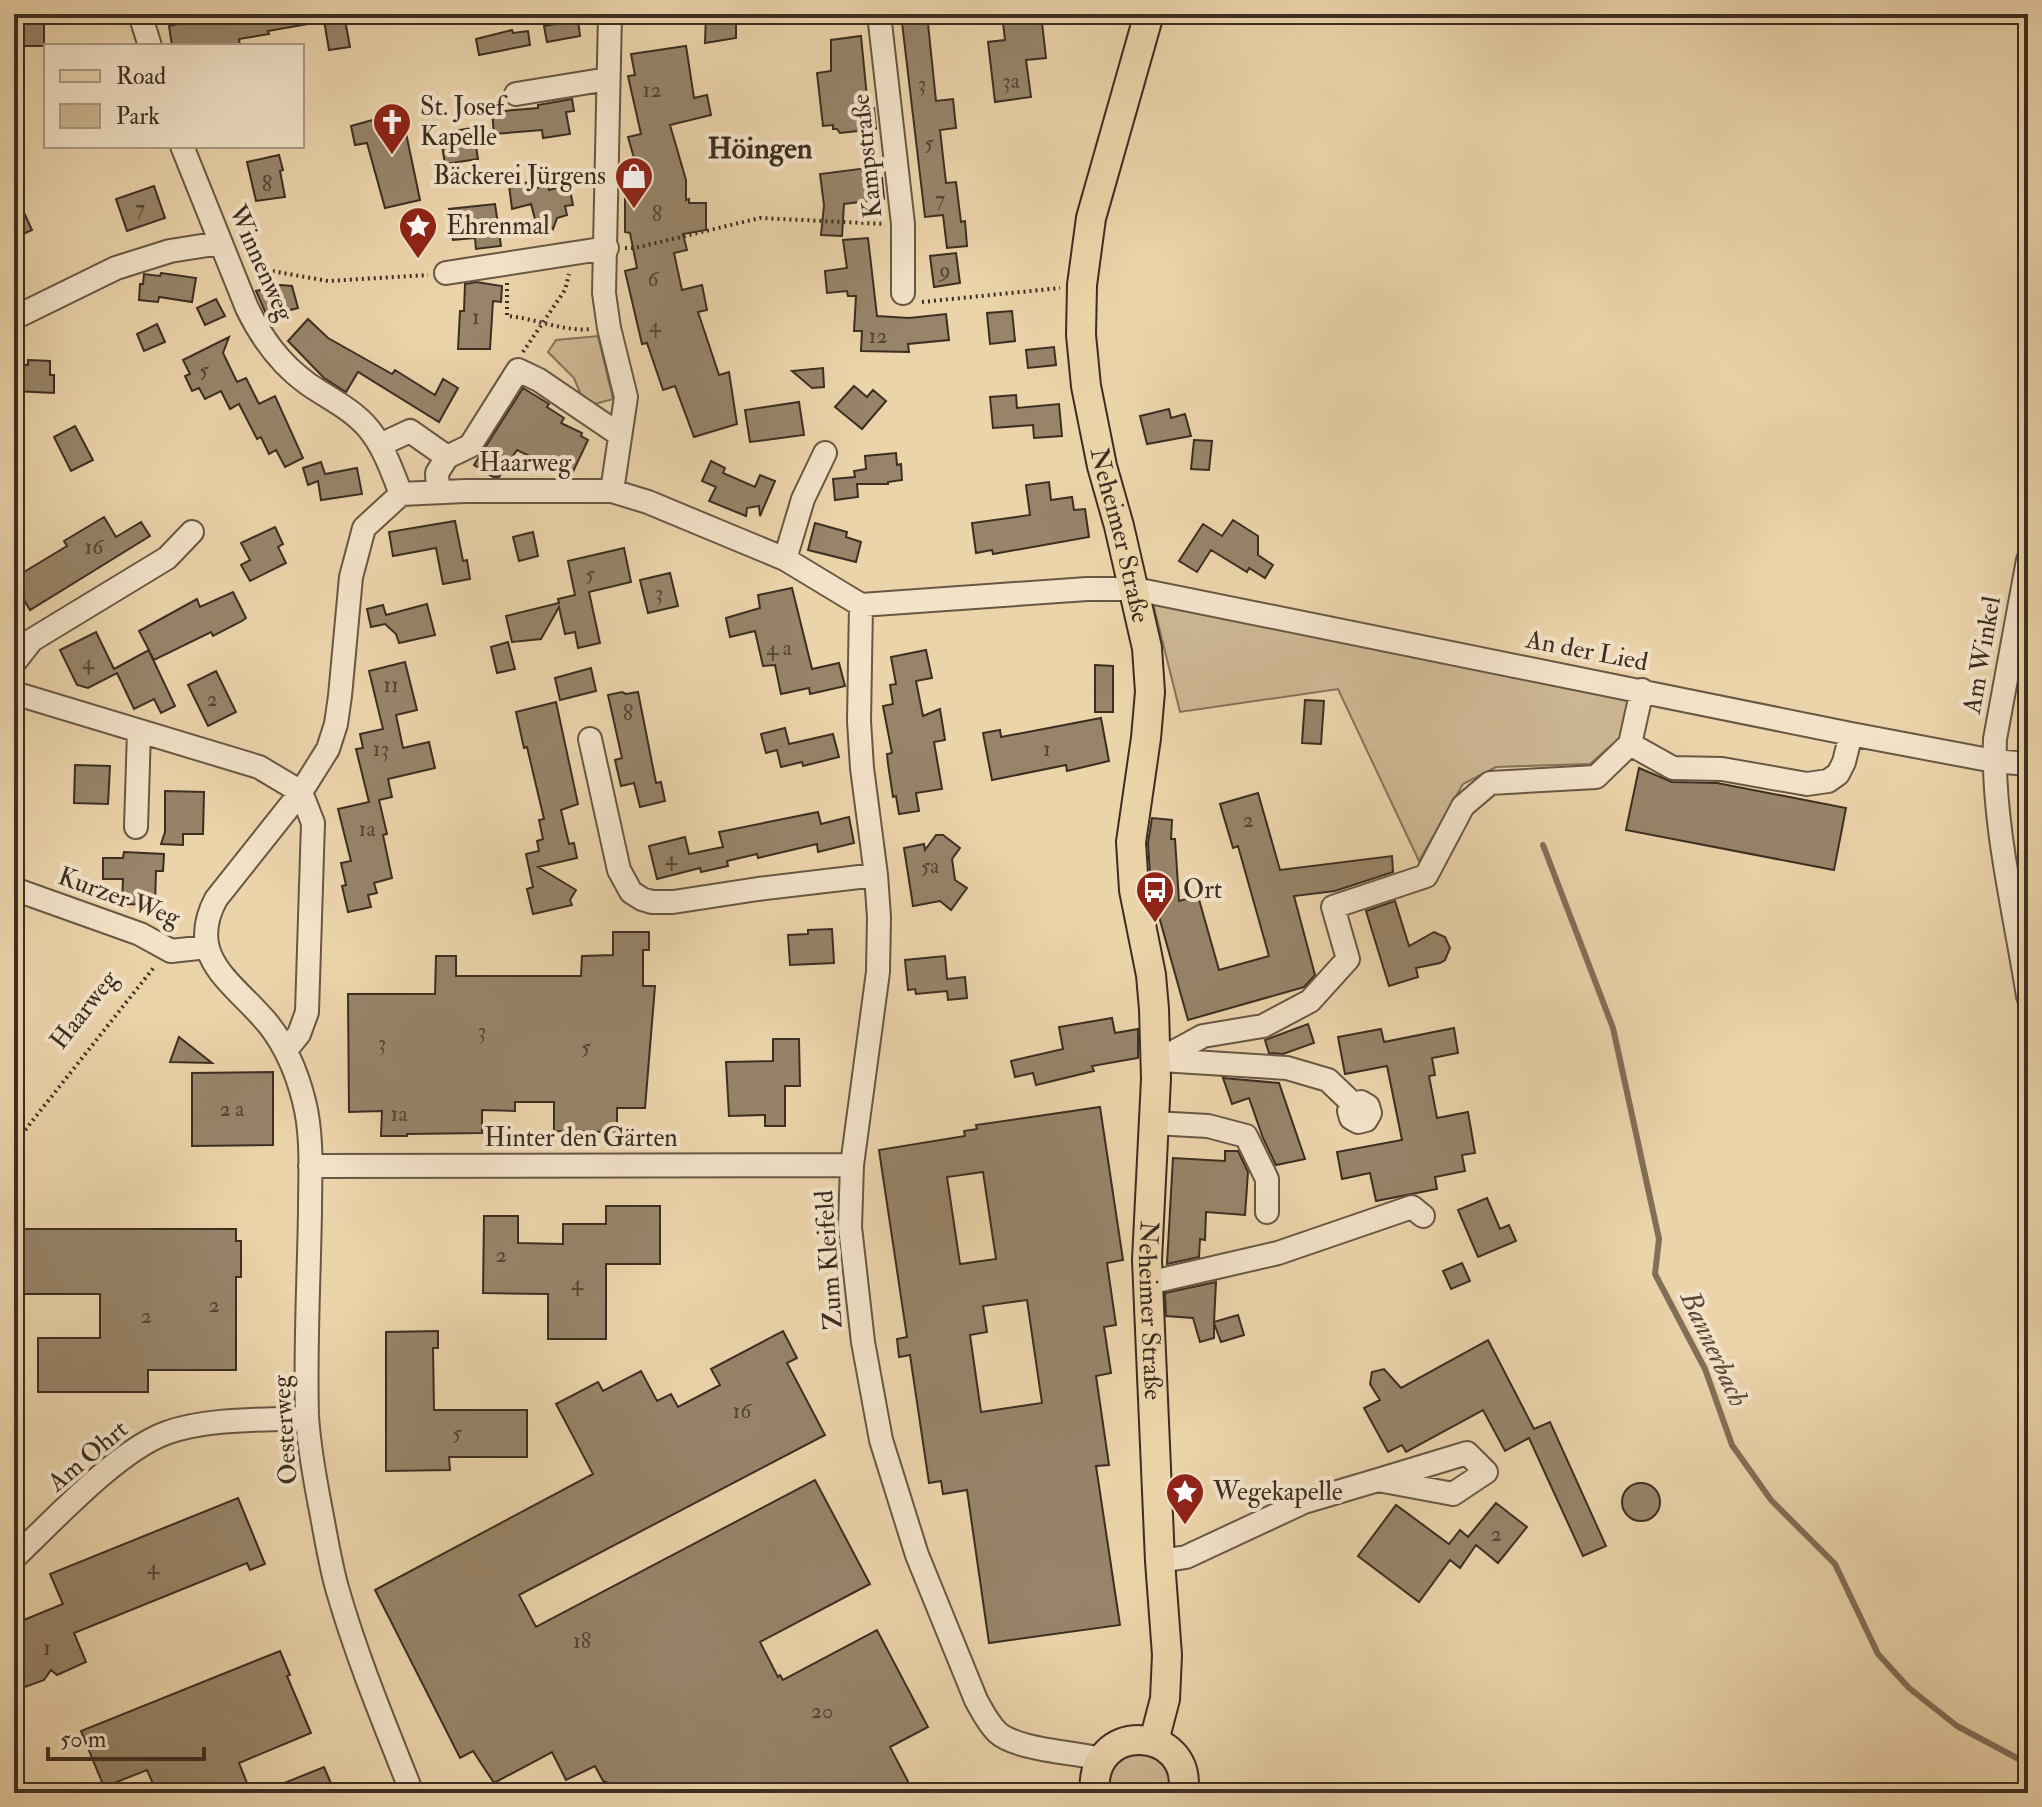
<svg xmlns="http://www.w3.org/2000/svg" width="2042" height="1807" font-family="'IM FELL Double Pica',serif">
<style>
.green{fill:#cdb793;stroke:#85725a;stroke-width:2}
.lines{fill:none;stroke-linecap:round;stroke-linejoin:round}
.stream{stroke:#826f58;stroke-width:6}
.building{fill:#978469;stroke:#3d2e22;stroke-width:2;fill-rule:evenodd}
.minor-casing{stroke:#685744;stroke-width:26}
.major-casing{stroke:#3d2e22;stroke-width:32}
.path{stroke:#3d2e22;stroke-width:4;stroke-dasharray:2 4;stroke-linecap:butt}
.minor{stroke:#f2e2c8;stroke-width:22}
.major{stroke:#ebd3aa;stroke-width:28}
.labels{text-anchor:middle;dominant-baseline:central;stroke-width:8;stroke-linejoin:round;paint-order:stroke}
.number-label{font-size:22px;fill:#544434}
.poi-label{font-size:26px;fill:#3d2e22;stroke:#f2e2c8;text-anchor:start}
.street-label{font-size:26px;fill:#3d2e22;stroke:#f2e2c8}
.water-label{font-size:28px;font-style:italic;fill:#5a4938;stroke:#f2e2c8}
.quarter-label{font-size:30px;font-weight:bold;fill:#3d2e22;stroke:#f2e2c8}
</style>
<rect width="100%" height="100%" fill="#ebd3aa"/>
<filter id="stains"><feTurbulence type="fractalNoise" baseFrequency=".0025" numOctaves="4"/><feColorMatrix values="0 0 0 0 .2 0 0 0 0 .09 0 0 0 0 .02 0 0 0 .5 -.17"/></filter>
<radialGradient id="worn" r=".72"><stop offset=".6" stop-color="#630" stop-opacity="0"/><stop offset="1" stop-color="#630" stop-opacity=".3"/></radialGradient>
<path class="green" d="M598 336 613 399 595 404 581 395 574 378 548 352 556 340Z
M1153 603 1629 698 1623 735 1590 764 1496 767 1463 784 1419 861 1338 689 1180 712Z
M1144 1752C1162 1761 1174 1771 1169 1793H1109L1110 1770 1124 1755Z"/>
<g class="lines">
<path class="stream" d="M1543 845 1613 1028 1659 1239 1655 1274 1705 1369 1732 1445 1771 1500 1835 1564 1878 1654 1909 1688 1957 1726 2028 1764"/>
</g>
<path class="building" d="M14 14H32V18H44V46H14Z
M200 14H313L314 23 268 31 269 34 239 39 240 46H172L169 26 201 19Z
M323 14H344L350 47 329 50Z
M706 14H736V38L705 43Z
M901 14H927L936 101 953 99 956 128 940 130 946 183 956 182 961 222 965 221 967 246 947 248 943 215 925 217Z
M1002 14H1041L1046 58 1026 60 1031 97 995 102 988 42 1005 40Z
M578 20 580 36 547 42 544 26Z
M512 30 513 33 528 31 530 45 479 55 476 39Z
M861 36 868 108H874L876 129 840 133 837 129H833V125L823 126 817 73 831 71V40Z
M686 46 694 98 707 95 711 115 670 125 686 180V200L689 199V203H706V230L683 234 687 250 674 253 682 290 702 285 707 310 698 312 719 375 729 372 737 424 694 437 675 386 663 390 647 343 642 344 625 271 637 268 630 233 625 232V193H644L628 137 641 134 628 76 635 75 631 54Z
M572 99 574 111 566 112 570 134 543 138 542 130 494 134 492 112 538 108V105Z
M394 114 398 135 406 133 420 200 385 208 367 143 355 145 351 126Z
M473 128 478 159 445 164 440 133Z
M279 155 283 170 280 171 285 197 256 201 247 162Z
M875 167 877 178H882L884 199 844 204 842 236 821 235 824 205 820 174Z
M530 182 532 189 548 185 549 190 569 185 573 205 565 206 567 215 557 218 553 229 545 220 536 223 531 204 512 209 509 185Z
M154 186 165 218 127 231 116 199Z
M14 191 32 230 14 238Z
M495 204 501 246 476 249 475 238 453 240 449 209Z
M868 238 877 316 909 318 946 314 949 340 908 344 909 352 861 351 862 331H854L856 296H848L847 291 827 293 825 271 847 268 843 240Z
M956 253 960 283 934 287 930 256Z
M161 273 196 278 192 302 159 297 158 302 139 300 140 284H143L144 274 160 276Z
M476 282 502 286 501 302 493 301 490 349H458L460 311H464L465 284Z
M281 285 292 286 298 308 267 316 256 291Z
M216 299 225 316 205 325 197 308Z
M1012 311 1015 341 990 344 987 313Z
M308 319 328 338 392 374 395 370 435 395 443 379 458 388 439 422 358 372 346 392 324 378 288 341Z
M157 324 165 342 144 351 137 334Z
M229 337 223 353 237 382 246 378 259 404 275 396 303 458 285 467 276 450 269 454 261 437 257 439 239 404 230 409 221 391 205 399 199 388 192 391 185 376 190 374 183 360Z
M1054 347 1056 365 1028 368 1026 350Z
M28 360 50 361V375H54V393L14 391V364L28 365Z
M823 368 824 387 812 388 792 371Z
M854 386 867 397 873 390 886 401 862 429 835 407Z
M523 388 549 404 547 407 564 418 561 423 582 433 581 436 588 440 571 476 517 450 499 477H493L474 465Z
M1016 395 1017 408 1059 404 1062 436 1034 438 1033 425 993 428 990 397Z
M799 402 804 435 750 442 745 410Z
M1169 409 1171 418 1185 414 1191 436 1147 444 1140 416Z
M75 426 93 460 71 471 54 437Z
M1194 440 1212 441 1209 470 1191 469Z
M896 453 897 465 901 464 902 480 888 482V484H857L858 497 835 500 833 479 855 477 854 471 866 469 865 456Z
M711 461 725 468 723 473 755 487 760 475 775 481 760 516 759 506 747 508 746 516 709 501 716 487 702 481Z
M321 462 325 474 357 468 362 494 321 500 318 481 308 485 303 468Z
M1049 482 1051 500 1072 497 1074 510 1085 509 1089 537 993 554 992 550 976 553 972 523 1030 515 1026 485Z
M104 517 116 537 141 522 150 536 30 610 14 583V578L67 546 64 541Z
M1233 520 1258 536V555L1273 565 1265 578 1249 568 1247 572 1211 550 1197 572 1179 561 1203 524 1222 536Z
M455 521 463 561 467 560 470 579 443 584 436 548 393 556 389 532Z
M815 523 847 532 846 537 861 542 856 562 808 550Z
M275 527 283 544 278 547 286 563 250 581 241 565 250 560 241 543Z
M533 532 538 556 519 561 513 537Z
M624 548 631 582 589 592 600 643 578 648 575 632 565 634 559 607 541 639 512 642 506 616 559 603 558 599 575 595 568 561Z
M670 573 678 606 648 613 640 580Z
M792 588 812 669 839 663 845 686 810 694 809 688 781 694 775 665 763 666 755 631 730 637 726 618 760 608 758 595Z
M233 592 246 618 242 621 213 636 211 632 154 660 149 651 175 706 161 713 154 699 134 709 117 673 88 688 77 685 60 650 96 632 114 669 149 650 139 631 197 599 200 607Z
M427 604 435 635 399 643 396 634 385 624 371 627 367 609 383 605 386 615Z
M508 642 515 669 497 673 491 647Z
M926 650 932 678 916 681 923 716 940 709 945 740 934 742 942 789 916 793 919 811 899 814 896 796 893 797 888 764 887 754 892 753 883 706 893 704 890 685 896 684 891 657Z
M405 662 417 710 396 715 403 748 429 742 435 768 388 779 392 797 379 800 387 834 383 835 392 878 374 883 377 893 368 895 371 907 348 912 342 886 346 885 341 863 351 861 338 809 369 802 356 749 363 748 360 734 383 729 369 671Z
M1095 665 1113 666V712H1095Z
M591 668 596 691 560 700 555 678Z
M216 671 236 712 208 726 188 685Z
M622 692 626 694 638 692 656 783 661 782 665 801 640 807 634 783 621 786 615 760 622 758 608 695Z
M1305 700 1324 701 1321 744 1302 743Z
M556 702 578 804 561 810 569 844 574 843 577 858 538 867 576 890 570 900 572 905 533 914 527 889 533 887 526 854 539 851 537 841 543 839 539 820 544 819 527 747 524 748 516 712Z
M1101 718 1109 761 1067 771 1066 765 992 780 983 733 1000 730 1001 737Z
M785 728 789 744 833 734 839 757 803 766 802 762 781 767 777 750 766 753 761 734Z
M75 765 110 766 108 804 74 803Z
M1639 768 1672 782 1717 783 1846 808 1834 870 1626 830Z
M165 791 204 792 203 834H183V845L161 844 165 832Z
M1258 793 1280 870 1392 856 1393 872 1335 891 1294 896 1315 975 1304 987 1188 1020 1151 888 1148 843 1152 818 1172 820 1171 839H1175L1179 901 1198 896 1219 970 1269 956 1238 846 1233 848 1220 804Z
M818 812 821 824 849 817 854 843 818 852 817 844 758 858 757 854 727 861 728 866 701 872 700 868 657 879 649 846 685 837 689 854 723 847 719 832Z
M936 835H943L960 848 952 859 955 880 967 888 951 910 940 901 913 906 904 848 924 844 925 850Z
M124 852 164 854 163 871H156L155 905 122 904 123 879H103V858H123Z
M1395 901 1409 946 1434 932 1445 937 1450 948 1445 960 1440 963 1416 968 1418 977 1389 986 1366 911Z
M832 929 834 963 790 965 788 935 808 934V930Z
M613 932H649V950H643V986H655L645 1108H617V1132L554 1131V1102H515V1111L482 1110V1133L407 1134V1136H381L382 1111 349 1112 348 994H435L436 956H456V976H581L582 956 613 955Z
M945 956 947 979 965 977 967 998 948 1000 947 991 916 994 915 989 908 990 905 960Z
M1112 1018 1115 1033 1138 1029V1058L1092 1066 1094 1071 1036 1085 1033 1073 1015 1077 1011 1061 1063 1049 1059 1027Z
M1308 1024 1314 1043 1283 1054 1269 1053 1265 1040Z
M1454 1028 1458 1053 1432 1058 1435 1075 1429 1076 1437 1118 1468 1112 1475 1153 1462 1155 1465 1171 1435 1177 1437 1189 1376 1201 1370 1173 1342 1179 1337 1152 1402 1140 1387 1066 1345 1074 1338 1037 1381 1029 1384 1042Z
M179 1037 212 1063 170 1062Z
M773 1039H799L800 1086H785V1126H765V1115L729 1116 726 1062 773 1061Z
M273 1072V1145L192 1146V1073Z
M1223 1078 1279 1083 1305 1159 1276 1165 1263 1138 1249 1098 1232 1104Z
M1100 1107 1123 1260 1107 1263 1116 1325 1104 1327 1111 1373 1096 1376 1109 1465 1096 1466 1120 1625 989 1643 967 1490 943 1494 941 1481 929 1483 910 1355 899 1357 897 1339 907 1337 879 1150 965 1136 964 1131 977 1129 976 1125ZM983 1172 996 1259 960 1264 947 1177ZM1027 1300 1042 1403 981 1412 970 1335 987 1332 983 1306Z
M1225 1151H1238L1248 1172 1245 1215 1206 1212 1205 1240 1200 1239 1199 1257 1167 1264 1173 1158 1225 1161Z
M1487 1198 1500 1229 1509 1225 1516 1241 1478 1257 1458 1210Z
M606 1206H660V1264H606V1339H548V1294L483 1293 484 1216H518V1243L563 1244V1224H606Z
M23 1229H236V1241H241V1277H236V1370H148V1392H38V1338H100V1294H14V1242H23Z
M1462 1263 1470 1281 1451 1289 1443 1271Z
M1216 1282 1214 1322 1238 1315 1244 1335 1221 1342 1214 1323V1338L1200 1342 1193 1318 1166 1316 1165 1293Z
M438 1331V1348H433L434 1410H527V1457H449L450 1470 386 1471V1332Z
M783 1331 797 1358 787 1363 825 1435 519 1595 536 1627 815 1480 870 1584 760 1642 778 1677 780 1675 783 1680 877 1630 928 1727 890 1747 914 1793H614L609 1783 603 1781 595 1766 566 1780 552 1752 494 1783 473 1751 460 1758 375 1590 593 1474 556 1404 598 1382 603 1391 641 1371 657 1401 671 1394 678 1407 720 1385 711 1369Z
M1488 1340 1534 1429 1550 1422 1606 1546 1583 1556 1529 1438 1505 1451 1483 1410 1406 1452 1402 1445 1388 1452 1364 1408 1380 1400 1370 1384 1372 1372 1384 1369 1401 1388Z
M1622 1502a19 19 0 1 1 38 0a19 19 0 1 1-38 0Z
M238 1498 265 1564 250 1570 247 1563 74 1633 86 1662 57 1675 51 1670 44 1680 14 1691V1624L63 1604 50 1574Z
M1496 1503 1527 1527 1498 1563 1476 1545 1460 1568 1450 1560 1419 1602 1358 1556 1396 1505 1449 1544 1460 1530 1468 1537Z
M280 1651 290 1675 287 1676 311 1733 239 1763 251 1793H157L147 1770 104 1787 81 1731Z
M324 1767 335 1793H262V1792Z"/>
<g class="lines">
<defs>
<path id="minor" d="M140 14 150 46
M610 14 604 293 609 328 626 397 612 491
M879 14 903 224V293
M516 94 608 79
M182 146 247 308C262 339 280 364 308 384 328 398 352 409 368 428 384 447 392 471 401 494
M446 273 607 248
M14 318 116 268 170 251 220 243
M380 445 410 431 447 457
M438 492 437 473 447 457 470 446 518 370 539 380 620 435
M785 559 803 499 825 453
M2028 560 1995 739C1992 823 2015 913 2028 996
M861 605 859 721 862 768 876 875 879 917 878 972 852 1165 850 1227 863 1342 881 1440 917 1555 976 1700C982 1711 988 1723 997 1732 1016 1750 1074 1752 1101 1759
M14 663 32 640 167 558 192 532
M14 693 259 767 301 792
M590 739 619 870 631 892 642 899 652 902H673L758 889 876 875
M1630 744 1673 768 1722 769 1807 784 1828 781 1838 774 1844 762 1851 734
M136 827 139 731
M14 889 140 934 171 951 207 947
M286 1050 299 1034 307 1012 313 823 301 792
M1159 1060 1203 1036 1263 1026 1310 1001 1348 959 1333 907 1426 876 1463 806 1490 783 1596 777 1630 744 1642 690
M1161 1060 1287 1068 1328 1080 1353 1104 1361 1102 1368 1106 1370 1113 1366 1120 1358 1122 1351 1118 1349 1111 1353 1104
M1154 1123 1208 1126 1246 1136 1267 1179V1212
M310 1166 852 1165
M1148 1283 1278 1253 1412 1207 1423 1216
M14 1558C53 1521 117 1451 166 1433 207 1418 264 1420 307 1418
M1160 1561 1186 1557 1304 1502 1378 1480 1453 1494 1486 1472 1467 1453 1378 1480
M412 1793C385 1725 357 1658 337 1588 330 1563 326 1537 321 1511 315 1480 309 1448 307 1416 305 1347 309 1278 310 1210 310 1174 313 1136 304 1101 297 1073 287 1048 269 1025 236 984 184 959 216 899L301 792 328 749 336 724 340 696 351 577 364 528 401 494 465 491H612L648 502 785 559 861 605 1087 589H1135L1851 734 1994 761 2028 764"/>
<g id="major">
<path id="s1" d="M1149 14 1091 218 1082 285 1081 335 1086 386 1102 466 1119 526 1147 648 1150 692 1146 738 1131 842 1134 890 1151 975 1154 1009 1156 1079 1147 1260 1160 1561 1167 1655 1165 1699 1154 1741"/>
<path d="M1095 1793C1088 1720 1194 1725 1183 1793"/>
</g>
</defs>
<use href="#minor" class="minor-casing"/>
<use href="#major" class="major-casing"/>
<path class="path" d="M625 248H635L760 218 885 224
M255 268 328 281 428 275
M507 283V316C535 318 563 332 591 329
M922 302 1060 288
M523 352 565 290 569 274
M14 1144 155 966"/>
<use href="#minor" class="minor"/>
<use href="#major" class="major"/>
</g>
<defs>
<symbol id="church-pin" viewBox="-11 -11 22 30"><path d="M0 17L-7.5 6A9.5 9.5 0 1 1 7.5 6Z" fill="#8f2418" stroke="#f2e2c8"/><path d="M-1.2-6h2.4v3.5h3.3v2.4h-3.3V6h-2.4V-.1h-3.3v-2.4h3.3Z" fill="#fff"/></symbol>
<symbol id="shop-pin" viewBox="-11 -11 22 30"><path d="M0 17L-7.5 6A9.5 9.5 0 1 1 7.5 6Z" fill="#8f2418" stroke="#f2e2c8"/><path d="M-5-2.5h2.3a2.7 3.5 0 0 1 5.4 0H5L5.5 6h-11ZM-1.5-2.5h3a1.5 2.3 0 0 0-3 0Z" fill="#fff"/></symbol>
<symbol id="sight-pin" viewBox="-11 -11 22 30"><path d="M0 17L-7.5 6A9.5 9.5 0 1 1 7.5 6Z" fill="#8f2418" stroke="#f2e2c8"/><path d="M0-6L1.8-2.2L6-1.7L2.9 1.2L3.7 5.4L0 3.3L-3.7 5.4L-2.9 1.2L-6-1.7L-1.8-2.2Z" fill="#fff"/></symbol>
<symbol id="bus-pin" viewBox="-11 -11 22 30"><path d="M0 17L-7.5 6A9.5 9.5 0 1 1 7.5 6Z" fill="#8f2418" stroke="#f2e2c8"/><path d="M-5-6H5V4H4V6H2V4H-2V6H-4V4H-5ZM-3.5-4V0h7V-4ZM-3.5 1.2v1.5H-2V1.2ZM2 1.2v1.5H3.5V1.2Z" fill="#fff"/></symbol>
</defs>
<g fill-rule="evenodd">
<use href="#church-pin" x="370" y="100" width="44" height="60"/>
<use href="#shop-pin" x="612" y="154" width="44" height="60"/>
<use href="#sight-pin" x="396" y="204" width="44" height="60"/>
<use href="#bus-pin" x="1133" y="868" width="44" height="60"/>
<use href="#sight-pin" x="1163" y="1470" width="44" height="60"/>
</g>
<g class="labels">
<g class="number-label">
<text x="1011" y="81">3a</text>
<text x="922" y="84">3</text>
<text x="652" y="90">12</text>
<text x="929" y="143">5</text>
<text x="267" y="184">8</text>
<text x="940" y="199">7</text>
<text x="140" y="208">7</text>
<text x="657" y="214">8</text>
<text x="945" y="270">9</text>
<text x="653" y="279">6</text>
<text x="476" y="317">1</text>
<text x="655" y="325">4</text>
<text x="878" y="336">12</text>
<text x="204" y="370">5</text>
<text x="94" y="547">16</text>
<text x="590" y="574">5</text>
<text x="659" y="593">3</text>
<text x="779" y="648">4 a</text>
<text x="88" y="662">4</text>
<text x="391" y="685">11</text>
<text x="212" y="699">2</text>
<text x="628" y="713">8</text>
<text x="381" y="749">13</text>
<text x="1047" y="749">1</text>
<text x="1248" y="820">2</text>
<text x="367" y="829">1a</text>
<text x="671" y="858">4</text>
<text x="930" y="866">5a</text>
<text x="482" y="1031">3</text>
<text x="382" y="1043">3</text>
<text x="586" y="1047">5</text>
<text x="232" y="1109">2 a</text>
<text x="399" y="1114">1a</text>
<text x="501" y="1255">2</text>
<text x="577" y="1283">4</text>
<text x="214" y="1305">2</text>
<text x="146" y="1316">2</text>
<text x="742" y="1411">16</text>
<text x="457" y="1433">5</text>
<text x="1496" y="1534">2</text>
<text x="153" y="1567">4</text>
<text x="582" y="1641">18</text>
<text x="47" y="1648">1</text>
<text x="822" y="1711">20</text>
</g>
<g class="poi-label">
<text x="420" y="107">St. Josef<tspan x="420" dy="30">Kapelle</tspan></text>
<text x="606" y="176" text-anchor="end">Bäckerei Jürgens</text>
<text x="446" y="226">Ehrenmal</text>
<text x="1183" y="890">Ort</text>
<text x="1213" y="1492">Wegekapelle</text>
</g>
<g class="street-label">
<text transform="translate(867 156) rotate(-96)">Kampstraße</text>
<text transform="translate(261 263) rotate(66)">Winnenweg</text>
<text x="525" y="463">Haarweg</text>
<text stroke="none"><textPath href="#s1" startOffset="534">Neheimer Straße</textPath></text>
<text transform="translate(1587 651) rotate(11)">An der Lied</text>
<text transform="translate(1982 655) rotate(-80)">Am Winkel</text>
<text transform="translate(119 897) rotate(20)">Kurzer Weg</text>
<text transform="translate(84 1010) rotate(-52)">Haarweg</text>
<text x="581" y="1138">Hinter den Gärten</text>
<text transform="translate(829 1260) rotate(-94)">Zum Kleifeld</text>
<text stroke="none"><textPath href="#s1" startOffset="1316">Neheimer Straße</textPath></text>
<text transform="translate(285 1430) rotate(-94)">Oesterweg</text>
<text transform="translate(88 1456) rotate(-40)">Am Ohrt</text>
</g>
<g class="water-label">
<text transform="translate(1714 1349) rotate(65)">Bannerbach</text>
</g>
<g class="quarter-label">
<text x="760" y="148">Höingen</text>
</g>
</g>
<rect width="2042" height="1807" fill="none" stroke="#ebd3aa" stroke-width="48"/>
<rect x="16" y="16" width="2010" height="1775" fill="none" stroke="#3d2e22" stroke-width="4"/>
<rect x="24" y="24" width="1994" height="1759" fill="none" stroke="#3d2e22" stroke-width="2"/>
<rect x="44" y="44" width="260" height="104" fill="#f2e2c8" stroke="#aa9a86" stroke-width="2"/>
<rect x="60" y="70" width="40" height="12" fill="#ebd3aa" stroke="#aa9a86" stroke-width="2"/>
<text x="116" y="84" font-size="24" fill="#3d2e22">Road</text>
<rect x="60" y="104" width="40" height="24" fill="#cdb793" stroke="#aa9a86" stroke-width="2"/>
<text x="116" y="124" font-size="24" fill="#3d2e22">Park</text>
<path d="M48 1747v12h156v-12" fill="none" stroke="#3d2e22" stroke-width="4"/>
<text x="60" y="1747" font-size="24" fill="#3d2e22" stroke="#f2e2c8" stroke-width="6" paint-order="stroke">50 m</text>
<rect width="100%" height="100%" filter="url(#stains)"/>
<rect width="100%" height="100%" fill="url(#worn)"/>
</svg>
